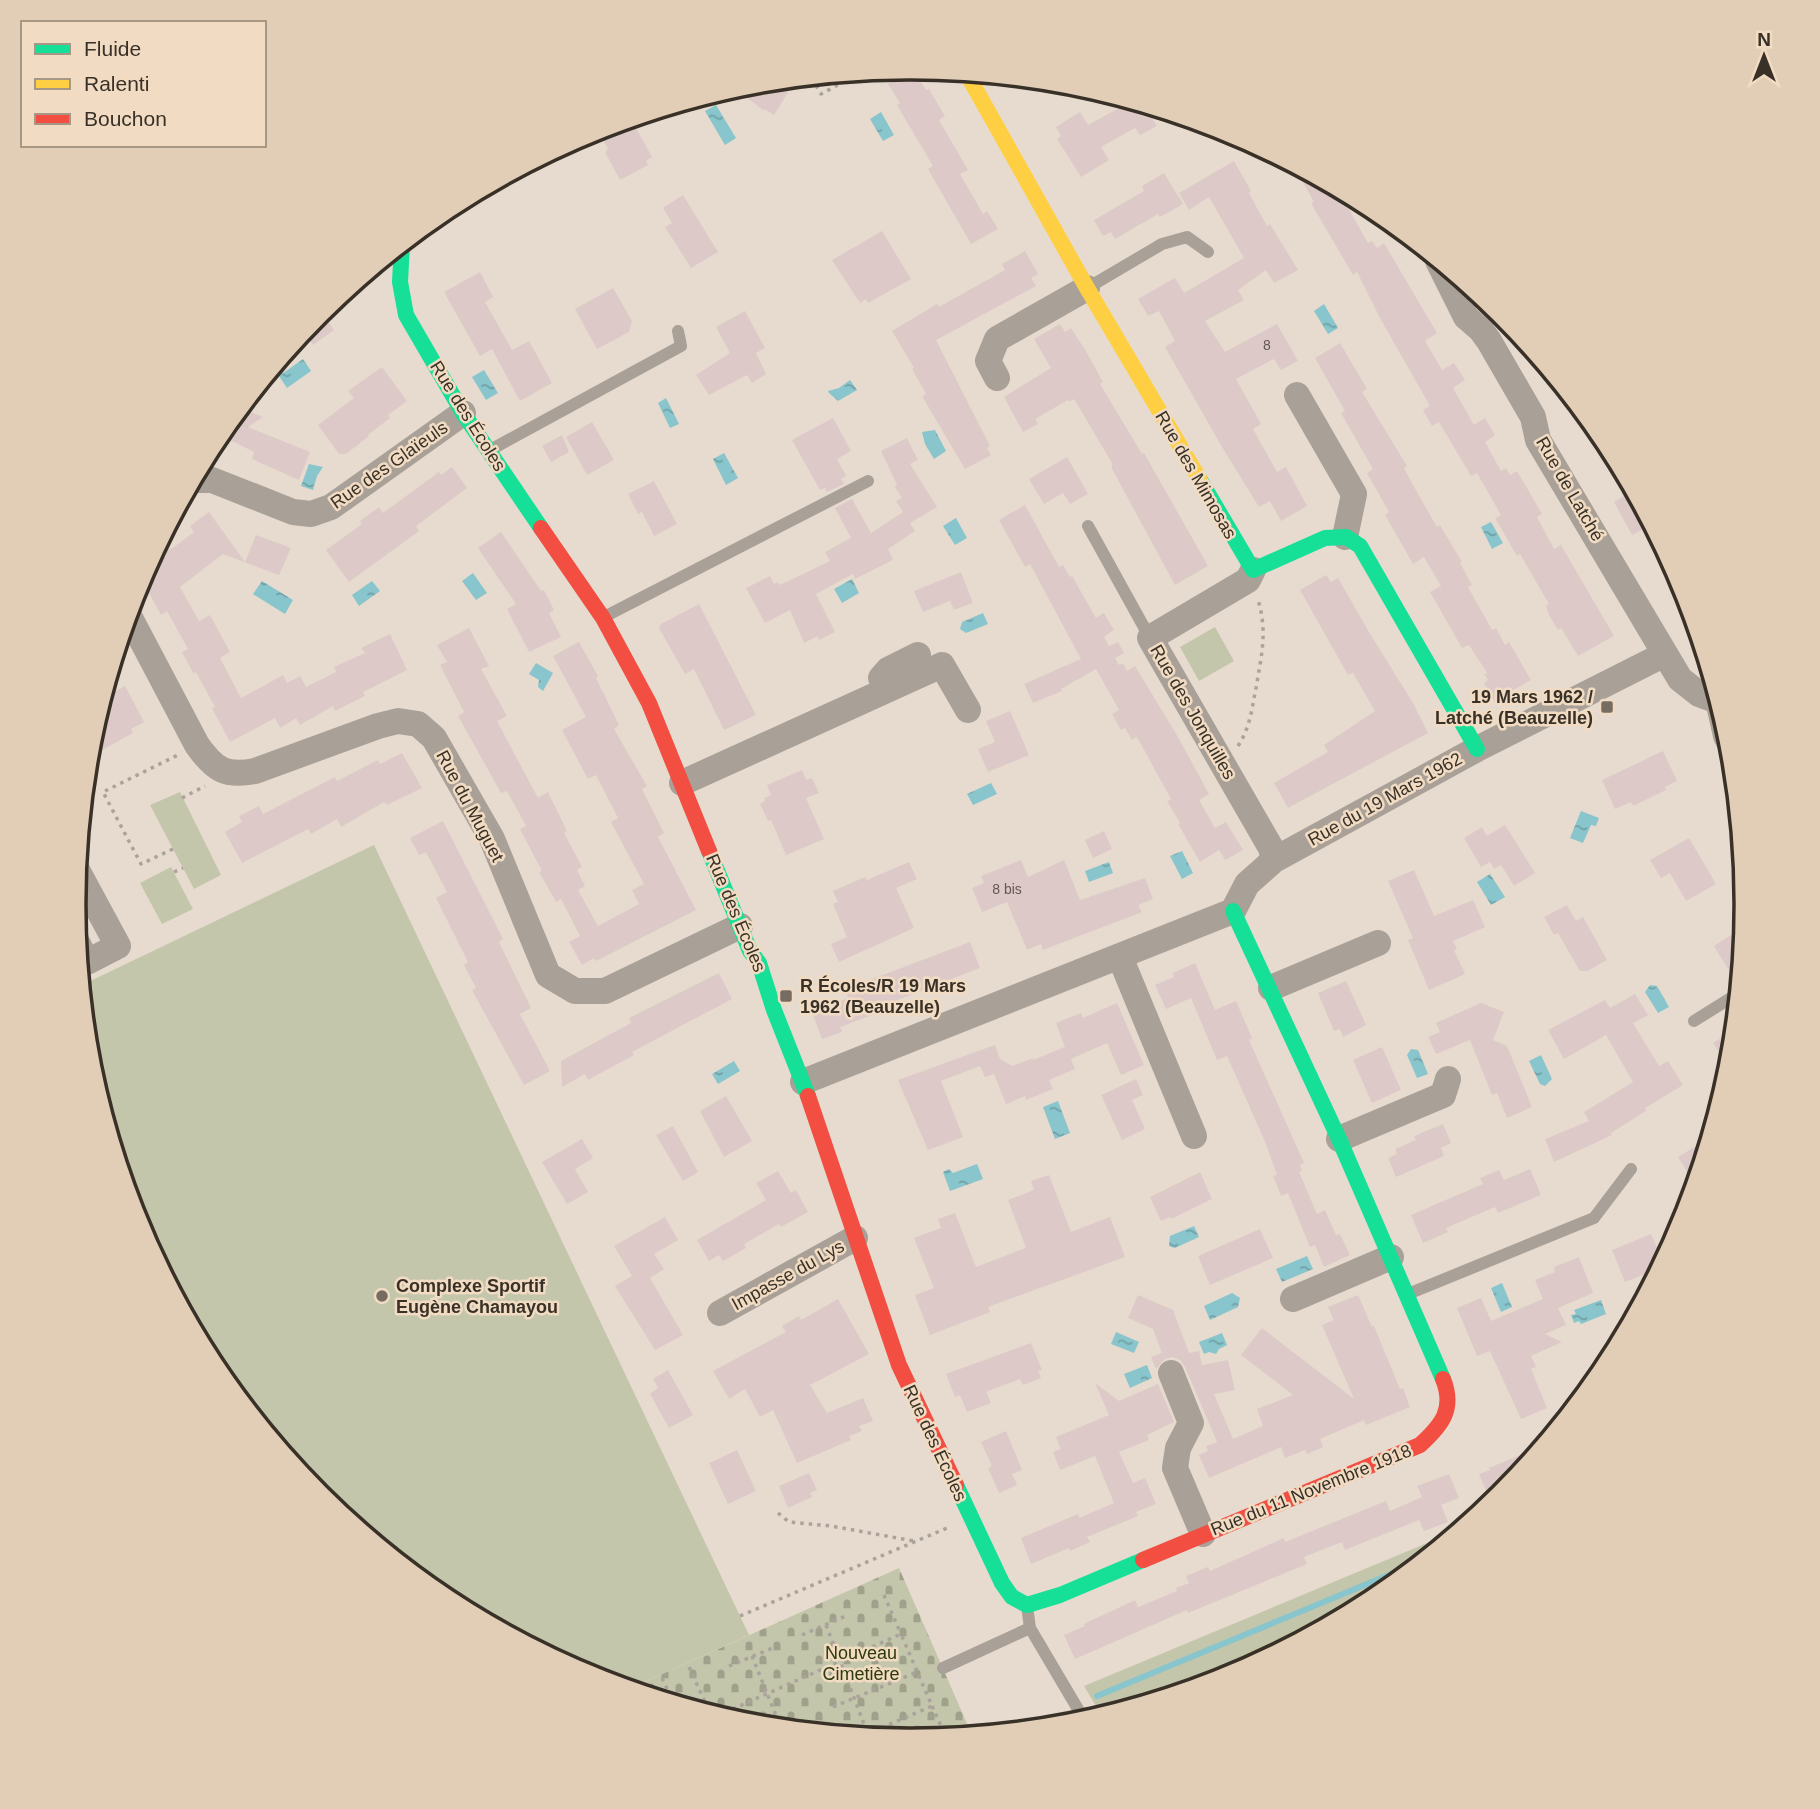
<svg xmlns="http://www.w3.org/2000/svg" width="1820" height="1809" font-family="Arial,sans-serif">
<style>
.green{fill:#c4c6ab}
.cemetery{fill:url(#cemetery-stones)}
.water{fill:url(#water-ripples)}
.lines{fill:none;stroke-linecap:round;stroke-linejoin:round}
.stream{stroke:#88c5cc;stroke-width:6}
.building{fill:#ddcac8}
.path{stroke:#aba39b;stroke-width:3.5;stroke-dasharray:3.5 5;stroke-linecap:butt}
.lane{stroke:#a9a098;stroke-width:12}
.street{stroke:#a9a098;stroke-width:26}
.fast{stroke:#16e098;stroke-width:16}
.slow{stroke:#ffcf43;stroke-width:16}
.jam{stroke:#f24e42;stroke-width:16}
.poi-dot{fill:#766c61;stroke:#f1dcc3;stroke-width:2.5}
.labels{text-anchor:middle;dominant-baseline:central;stroke-width:5;stroke-linejoin:round;paint-order:stroke}
.number-label{font-size:14px;fill:#635850}
.street-label{font-size:18px;fill:#393127;stroke:#f1dcc3}
.poi-label{font-size:18px;font-weight:bold;fill:#393127;stroke:#f1dcc3;text-anchor:start}
.park-label{font-size:18px;fill:#2d3a09;stroke:#f1dcc3}
.rim{fill:none;stroke:#393127;stroke-width:3.5}
</style>
<defs>
<pattern id="cemetery-stones" width="16" height="16" patternUnits="userSpaceOnUse" patternTransform="scale(1.75)"><rect width="16" height="16" fill="#c4c6ab"/><path d="M2 7V4a2 2 0 0 1 4 0v3zM10 15v-3a2 2 0 0 1 4 0v3z" fill="#a0a18b"/></pattern>
<pattern id="water-ripples" width="26" height="14" patternUnits="userSpaceOnUse" patternTransform="scale(1.75)"><rect width="26" height="14" fill="#88c5cc"/><path d="M2 4q2-2 4 0t4 0M15 11q2-2 4 0t4 0" fill="none" stroke="#70a1a6"/></pattern>
</defs>
<rect width="100%" height="100%" fill="#e6dbce"/>
<path class="green" d="M1215 627 1234 661 1199 681 1180 647Z
M180 792 221 875 194 889 150 805Z
M374 845 749 1635 629 1689 590 1677 445 1600 318 1496 214 1369 137 1224 90 1067 82 985Z
M171 867 193 909 162 924 140 883Z
M1463 1528 1374 1600 1230 1677 1102 1716 1084 1686Z"/>
<path class="cemetery" d="M899 1568 972 1735 910 1741 746 1725 629 1689Z"/>
<path class="water" d="M716 105 736 138 725 145 705 111Z
M881 112 894 135 883 141 870 119Z
M1324 304 1338 328 1328 334 1314 311Z
M303 359 311 371 287 388 279 376Z
M484 370 498 393 486 400 472 377Z
M850 380 857 390 838 401 829 393 828 391 839 388Z
M666 398 679 424 670 428 658 403Z
M935 430 946 451 934 459 925 444 922 432Z
M724 453 738 478 726 485 713 459Z
M309 464 323 467 317 476 313 490 301 486Z
M956 518 967 538 955 545 943 526Z
M1491 522 1503 543 1492 549 1481 527Z
M473 573 487 593 476 600 462 581Z
M852 579 859 593 842 603 834 589Z
M262 581 293 600 285 614 253 594Z
M372 581 380 591 359 606 352 595Z
M983 613 988 624 966 633 960 629 962 622Z
M536 663 553 673 543 691 538 687 539 680 529 674Z
M991 783 997 794 973 805 967 794Z
M1581 811 1599 818 1596 826 1591 825 1583 843 1570 838Z
M1182 851 1193 873 1182 879 1170 856Z
M1109 862 1113 873 1089 882 1085 871Z
M1490 874 1505 897 1491 905 1477 882Z
M1650 985 1657 986 1669 1007 1658 1013 1645 992Z
M1411 1049 1418 1050 1428 1074 1417 1078 1407 1055Z
M1541 1055 1552 1079 1545 1086 1540 1084 1529 1061Z
M734 1061 740 1071 718 1084 712 1074Z
M1058 1101 1070 1133 1055 1139 1043 1107Z
M977 1164 983 1179 950 1191 943 1172 949 1169 953 1173Z
M1194 1226 1199 1237 1175 1248 1169 1246 1170 1236Z
M1307 1256 1313 1269 1282 1282 1276 1269Z
M1502 1283 1512 1307 1501 1312 1491 1288Z
M1232 1293 1240 1298 1238 1307 1210 1320 1204 1306Z
M1601 1300 1606 1314 1581 1324 1579 1321 1574 1323 1571 1315 1576 1314 1574 1310Z
M1116 1332 1139 1342 1134 1353 1111 1344Z
M1222 1333 1227 1345 1219 1349 1216 1354 1209 1352 1204 1354 1199 1342Z
M1147 1365 1152 1378 1130 1388 1124 1374Z"/>
<g class="lines">
<path class="stream" d="M1097 1696 1420 1562
M1046 1727 1062 1720"/>
</g>
<path class="building" d="M913 69 926 90 929 89 945 116 939 120 968 170 960 174 983 214 987 211 998 229 971 244 928 169 933 166 897 105 900 103 888 84Z
M777 81 790 89 774 115 764 109 763 110 734 88 747 84Z
M1130 102 1163 111 1152 118 1157 126 1140 135 1135 128 1101 147 1109 160 1081 177 1057 139 1061 136 1056 127 1080 112 1088 125Z
M631 119 652 157 646 161 648 165 620 180 605 152 608 149 603 140 610 136 605 127Z
M1234 161 1251 191 1249 193 1257 208 1267 226 1270 224 1298 270 1274 283 1266 270 1238 290 1244 300 1205 321 1225 352 1277 324 1298 361 1281 370 1274 359 1236 379 1261 424 1253 429 1277 472 1286 467 1307 506 1281 521 1270 501 1259 507 1222 447 1165 347 1175 341 1159 311 1148 316 1138 299 1175 278 1184 293 1244 258 1209 197 1189 210 1179 193Z
M1294 166 1357 200 1347 206 1368 243 1372 241 1377 248 1384 243 1437 333 1425 341 1442 370 1454 363 1465 380 1453 388 1474 425 1485 418 1495 435 1485 442 1501 471 1506 468 1510 475 1517 471 1542 514 1537 517 1554 549 1561 545 1614 636 1578 656 1561 628 1558 630 1549 615 1546 606 1549 604 1520 554 1517 556 1495 518 1501 515 1477 473 1471 476 1439 422 1432 426 1423 410 1430 406 1381 320 1357 272 1353 275 1311 203 1314 202Z
M1164 173 1183 204 1160 217 1158 214 1115 239 1111 232 1103 236 1094 220 1144 191 1142 186Z
M683 195 718 252 691 268 665 227 672 223 663 208Z
M882 231 911 279 868 303 866 299 860 303 832 260Z
M1025 251 1038 274 1031 278 1036 286 936 340 990 446 987 448 991 455 965 469 922 396 926 394 912 369 914 368 892 331 937 304 939 307 1005 270 1002 264Z
M480 272 493 297 485 302 512 350 529 341 552 383 520 401 492 349 480 356 444 292Z
M613 288 632 321 629 332 597 349 575 309Z
M321 311 334 330 313 345 304 331Z
M745 311 765 348 756 353 766 374 752 383 747 375 709 395 696 375 730 353 716 327Z
M1060 324 1065 332 1071 328 1087 353 1103 382 1100 384 1142 454 1144 453 1208 566 1175 585 1112 469V463L1074 399 1069 402 1068 400 1035 419 1038 424 1023 432 1004 397 1051 368 1034 339Z
M1340 343 1367 389 1362 392 1407 466 1404 468 1413 485 1437 527 1440 525 1462 562 1460 563 1472 585 1468 587 1492 630 1496 628 1505 645 1509 642 1531 680 1494 701 1484 683 1488 680 1484 674 1487 673 1469 645 1462 648 1430 592 1441 586 1424 557 1413 564 1385 515 1389 512 1367 473 1373 469 1341 413 1345 411 1315 358Z
M382 367 407 401 388 415 390 418 368 435 369 436 346 454H339L318 425 354 398 348 391Z
M241 408 263 417 248 427 310 452 299 480 252 459 254 452 230 440 209 455 208 453 215 440Z
M833 418 851 451 837 459 846 476 841 479 844 484 827 492 825 488 820 490 792 440Z
M592 422 614 460 587 475 566 437Z
M562 435 569 452 551 462 542 446Z
M907 438 918 460 910 464 937 507 910 523 915 531 888 549 893 560 855 579 853 574 816 594 835 632 819 640 818 636 804 643 790 610 765 623 746 588 770 576 774 584 778 582 780 585 830 561 825 552 851 538 835 508 852 499 871 533 903 512 896 501 902 498 895 487 897 485 881 451Z
M1067 457 1088 494 1070 504 1063 493 1044 504 1029 479Z
M452 467 467 488 416 526 419 531 349 582 326 550 362 524 360 521 379 507 383 513 439 472 441 475Z
M654 481 677 524 654 536 642 512 638 514 628 494Z
M1633 491 1651 525 1632 535 1614 502Z
M1025 505 1059 567 1063 565 1070 577 1072 576 1096 618 1104 613 1114 630 1104 637 1109 646 1118 642 1124 653 1115 658 1119 665 1123 663 1127 671 1135 666 1178 737 1209 794 1199 800 1215 828 1226 822 1243 850 1225 860 1219 850 1200 862 1178 824 1180 823 1167 801 1171 799 1137 737 1132 740 1125 728 1121 730 1112 714 1119 710 1096 669 1061 689 1062 691 1033 703 1024 684 1081 659 1030 564 1025 567 999 520Z
M209 512 245 562 256 535 291 548 279 575 223 554 180 587 199 621 210 615 230 652 220 658 241 698 283 675 287 683 300 676 306 687 336 672 334 667 365 653 361 648 390 634 407 670 363 692 365 696 335 711 333 706 300 725 296 718 280 728 275 718 230 742 212 708 215 707 196 672 193 673 182 652 188 649 167 611 161 615 141 578 151 559 174 547 194 532 190 526Z
M501 532 541 591 544 590 554 610 549 613 561 637 529 652 507 609 516 604 478 548Z
M961 572 973 603 954 610 950 601 923 612 914 591Z
M1326 575 1331 582 1338 578 1369 632 1413 703 1428 733 1288 808 1274 783 1328 752 1324 745 1375 711 1353 673 1348 675 1300 590Z
M699 604 756 715 724 730 694 669 685 674 659 628 661 624Z
M469 628 489 666 481 669 507 716 497 721 538 798 548 792 567 831 564 833 582 867 577 870 585 886 578 890 598 926 639 904 632 890 644 884 611 822 618 818 596 775 588 779 562 730 586 717 553 656 579 642 598 676 596 678 619 725 614 729 647 786 642 789 664 833 658 837 696 910 596 961 594 958 582 965 569 942 580 936 561 899 556 902 539 872 542 871 520 829 526 826 507 791 501 793 458 716 464 712 440 665 447 662 437 645Z
M125 686 144 722 131 729 133 733 88 758 90 741 103 698Z
M1010 711 1029 755 988 772 978 749 995 742 986 721Z
M1663 751 1677 781 1665 787 1666 790 1633 806 1631 802 1615 809 1602 780Z
M402 753 422 788 387 805 384 802 341 827 337 819 311 834 308 829 242 863 225 832 242 822 239 816 259 806 263 814 335 777 337 781 378 760 380 764Z
M802 770 806 780 812 778 819 793 806 798 824 839 786 855 771 820 768 821 760 804 765 801 764 798 771 795 767 785Z
M443 821 503 939 499 942 531 1008 520 1014 550 1071 524 1085 472 990 476 988 464 965 468 962 436 898 447 892 426 852 419 855 410 838Z
M1505 825 1535 873 1514 886 1501 865 1494 869 1490 862 1481 867 1464 838 1482 827 1487 836Z
M1104 831 1112 849 1093 858 1085 840Z
M1689 838 1716 884 1686 901 1670 873 1661 878 1650 860Z
M1021 860 1028 877 1064 860 1080 900 1145 878 1153 899 1138 905 1142 912 1043 950 1041 944 1027 950 1007 902 982 912 972 888 984 883 981 876Z
M909 862 917 879 896 888 914 928 839 962 831 944 847 937 833 904 838 902 833 891 865 877 867 880Z
M1414 870 1434 916 1473 900 1485 927 1453 941 1457 949 1454 950 1465 974 1429 990 1408 940 1413 938 1388 881Z
M1567 905 1576 921 1583 917 1607 960 1587 971H1580L1558 933 1554 935 1544 917Z
M1731 935 1742 952 1741 961 1728 969 1714 946Z
M970 942 980 968 895 1001 878 1008 880 1012 840 1027 842 1032 822 1039 812 1012 848 998 846 992 852 990 851 987Z
M1195 963 1215 1010 1236 1001 1252 1038 1249 1040 1304 1163 1300 1165 1302 1171 1299 1172 1317 1214 1325 1210 1336 1235 1340 1234 1350 1255 1324 1267 1315 1245 1310 1247 1288 1193 1281 1196 1273 1176 1277 1175 1266 1144 1227 1056 1217 1060 1191 998 1166 1009 1155 985 1174 977 1173 973Z
M719 973 732 999 632 1052 634 1055 588 1080 585 1074 562 1087 561 1061 631 1023 629 1018Z
M1346 981 1366 1025 1343 1037 1340 1029 1334 1031 1318 993Z
M1635 994 1648 1015 1633 1023 1659 1066 1668 1061 1683 1085 1645 1108 1646 1111 1611 1133 1612 1135 1554 1162 1545 1139 1589 1121 1584 1112 1633 1082 1606 1035 1564 1059 1548 1030 1605 1000 1610 1008Z
M1117 1003 1144 1065 1121 1075 1107 1043 1071 1059 1075 1069 1049 1080 1053 1089 1026 1100 1025 1096 1006 1104 994 1074 985 1077 980 1066 941 1081 963 1137 928 1150 898 1080 995 1045 1000 1059 1012 1066 1033 1058V1060L1065 1047 1056 1023 1081 1013 1083 1018Z
M1481 1003 1504 1012 1493 1040 1507 1046 1532 1107 1507 1118 1497 1093 1492 1095 1470 1040 1436 1054 1428 1037 1440 1032 1436 1023Z
M1734 1030 1730 1068V1069L1713 1043Z
M1382 1047 1401 1090 1372 1103 1353 1060Z
M1136 1079 1143 1095 1132 1100 1145 1129 1122 1140 1101 1095Z
M726 1096 752 1141 724 1157 700 1111Z
M1443 1124 1451 1143 1441 1148 1444 1156 1396 1177 1388 1158 1397 1154 1395 1149 1416 1140 1414 1136Z
M673 1126 698 1172 683 1181 656 1135Z
M1709 1138 1699 1169 1695 1185 1678 1157Z
M582 1139 593 1158 575 1169 588 1192 567 1204 542 1162Z
M1530 1169 1541 1195 1498 1213 1495 1207 1446 1228 1448 1232 1423 1243 1411 1215 1483 1184 1480 1178 1499 1170 1504 1180Z
M778 1171 791 1193 796 1190 808 1212 781 1227 779 1224 744 1244 746 1248 723 1261 719 1255 709 1261 697 1240 766 1200 756 1183Z
M1200 1172 1212 1199 1171 1219 1170 1217 1161 1221 1150 1197Z
M1049 1175 1071 1232 1110 1217 1125 1257 988 1307 990 1312 930 1335 915 1295 934 1288 914 1238 941 1228 938 1219 955 1213 976 1267 1026 1248 1008 1200 1034 1190 1031 1181Z
M665 1217 678 1240 654 1254 664 1269 650 1278 683 1335 655 1350 615 1286 632 1276 614 1246Z
M1260 1229 1273 1258 1210 1285 1198 1256Z
M1651 1234 1663 1262 1660 1268 1625 1282 1612 1250Z
M1579 1257 1593 1293 1558 1308 1566 1325 1545 1334 1562 1342 1531 1356 1536 1367 1531 1369 1547 1408 1521 1419 1490 1351 1477 1356 1457 1308 1481 1298 1491 1321 1543 1299 1535 1280 1555 1272 1554 1267Z
M1138 1295 1173 1310 1189 1353 1199 1351 1202 1365 1228 1360 1235 1390 1214 1394 1233 1439 1263 1426 1257 1409 1293 1395 1241 1355 1262 1328 1354 1399 1322 1325 1334 1320 1328 1307 1358 1295 1372 1327 1374 1326 1400 1389 1403 1388 1410 1407 1366 1425 1364 1420 1320 1439 1323 1447 1307 1454 1305 1450 1285 1458 1281 1447 1209 1478 1199 1455 1208 1451 1206 1446 1217 1442 1185 1367 1180 1360 1173 1357 1165 1359 1156 1369 1151 1357 1162 1353 1153 1329 1128 1318Z
M838 1299 869 1354 810 1385 827 1413 863 1398 873 1421 859 1426 862 1431 849 1436 851 1440 797 1463 773 1410 760 1417 745 1389 729 1399 713 1371 786 1332 782 1326 799 1316 801 1320Z
M1031 1343 1042 1370 1038 1371 1041 1378 1023 1385 1020 1379 986 1392 991 1403 967 1412 960 1395 955 1397 946 1374Z
M668 1370 693 1415 669 1428 650 1394 658 1388 653 1379Z
M1095 1383 1119 1401 1158 1384 1174 1422 1147 1435 1149 1440 1119 1452 1133 1483 1145 1478 1156 1504 1136 1512 1138 1516 1087 1537 1090 1542 1070 1551 1069 1548 1031 1564 1021 1538 1078 1514 1079 1518 1114 1503 1095 1456 1060 1470 1053 1452 1061 1449 1056 1437 1109 1415Z
M1006 1431 1022 1470 1012 1474 1017 1485 999 1493 988 1468 992 1466 981 1442Z
M1542 1446 1505 1491 1489 1498 1479 1474 1490 1470 1489 1468Z
M737 1450 756 1491 728 1504 709 1463Z
M809 1473 817 1490 810 1493 812 1497 788 1508 779 1486Z
M1449 1474 1459 1498 1441 1505 1448 1522 1424 1531 1419 1520 1345 1550 1342 1542 1304 1557 1307 1564 1188 1613 1187 1610 1075 1659 1064 1635 1085 1626 1084 1624 1135 1600 1138 1607 1177 1591 1176 1588 1189 1583 1186 1576 1208 1567 1210 1571 1284 1538 1285 1542 1386 1501 1390 1511 1422 1497 1417 1486Z"/>
<g class="lines">
<path class="path" d="M812 78 821 94 860 73
M1238 746C1250 728 1252 708 1256 688 1261 658 1268 631 1258 600
M182 798 205 786
M173 849 141 864 103 792 178 755
M174 872 183 868
M778 1513 789 1522 831 1526 914 1541
M884 1595 901 1634
M740 1616 947 1528
M826 1625 869 1737
M802 1635 848 1615
M752 1656 781 1728
M729 1666 775 1647
M689 1667 710 1713
M662 1678 673 1702
M932 1706 946 1737
M833 1707 917 1672
M717 1716 901 1634 932 1706 863 1736
M784 1728 803 1720"/>
<path class="lane" d="M1089 287 1162 244 1187 237 1208 252
M492 449 681 346 678 331
M1088 526 1150 638
M604 617 868 481
M1694 1021 1737 994
M1408 1294 1594 1218 1631 1169
M1027 1606 1030 1628 1085 1721
M943 1668 1030 1628"/>
<path class="street" d="M1438 261 1466 317 1481 330 1489 341 1533 417 1538 440 1680 679 1699 694 1718 701
M997 378 988 361 997 339 1087 288
M1297 395 1354 494 1345 537
M193 480H212L293 512 311 514 331 507 463 413
M1253 570 1248 580 1150 638 1271 848 1274 860
M128 614 197 745C214 769 225 777 255 771L378 726 398 721 418 724 434 738 492 839 548 975 575 991H605L740 926
M881 678 888 670 918 655
M1720 709 1726 736 1730 744
M682 783 942 665 968 710
M77 870 118 946 87 962 78 944
M1120 957 1194 1136
M1271 988 1378 943
M803 1082 1233 911 1247 884 1274 860 1477 749 1665 654
M1339 1139 1443 1095 1448 1079
M1293 1299 1391 1257
M720 1313 855 1238
M1171 1373 1191 1423 1178 1448 1175 1468 1203 1534"/>
<path class="fast" d="M402 245 400 282 406 315 463 413 541 528
M1200 480 1253 570 1325 538 1346 537 1360 546 1477 749
M709 851 750 951 759 963 774 1010 808 1096
M1233 911 1339 1139 1443 1379
M956 1485 1002 1583 1012 1597 1027 1605 1060 1595 1143 1560"/>
<path class="slow" d="M967 74 1087 288 1200 480"/>
<path class="jam" d="M541 528 603 618 649 703 709 851
M808 1096 899 1365 956 1485
M1143 1560 1420 1445C1442 1425 1455 1409 1443 1379"/>
</g>
<g class="poi-dot">
<rect x="1600" y="700" width="14" height="14" rx="3.5"/>
<rect x="779" y="989" width="14" height="14" rx="3.5"/>
<circle cx="382" cy="1296" r="7"/>
</g>
<g class="labels">
<g class="number-label">
<text x="1267" y="345">8</text>
<text x="1007" y="889">8 bis</text>
</g>
<g class="street-label">
<text transform="translate(468 416) rotate(58)">Rue des Écoles</text>
<text transform="translate(389 465) rotate(-35)">Rue des Glaïeuls</text>
<text transform="translate(1196 475) rotate(60)">Rue des Mimosas</text>
<text transform="translate(1570 489) rotate(60)">Rue de Latché</text>
<text transform="translate(1193 712) rotate(60)">Rue des Jonquilles</text>
<text transform="translate(1385 799) rotate(-29)">Rue du 19 Mars 1962</text>
<text transform="translate(470 806) rotate(62)">Rue du Muguet</text>
<text transform="translate(736 913) rotate(67)">Rue des Écoles</text>
<text transform="translate(788 1275) rotate(-29)">Impasse du Lys</text>
<text transform="translate(935 1443) rotate(65)">Rue des Écoles</text>
<text transform="translate(1311 1490) rotate(-22)">Rue du 11 Novembre 1918</text>
</g>
<g class="poi-label">
<text x="1593" y="697" text-anchor="end">19 Mars 1962 /<tspan x="1593" dy="21">Latché (Beauzelle)</tspan></text>
<text x="800" y="986">R Écoles/R 19 Mars<tspan x="800" dy="21">1962 (Beauzelle)</tspan></text>
<text x="396" y="1286">Complexe Sportif<tspan x="396" dy="21">Eugène Chamayou</tspan></text>
</g>
<g class="park-label">
<text x="861" y="1653">Nouveau<tspan x="861" dy="21">Cimetière</tspan></text>
</g>
</g>
<path d="M0 0H1820V1809H0ZM86 904a824 824 0 1 1 1648 0a824 824 0 1 1-1648 0Z" fill="#e2ceb7" fill-rule="evenodd"/>
<path class="rim" d="M86 904a824 824 0 1 1 1648 0a824 824 0 1 1-1648 0Z"/>
<rect x="21" y="21" width="245" height="126" fill="#f1dcc3" stroke="#a79885" stroke-width="2"/>
<rect x="35" y="44" width="35" height="10" fill="#16e098" stroke="#a79885" stroke-width="2"/>
<text x="84" y="56" font-size="21" fill="#393127">Fluide</text>
<rect x="35" y="79" width="35" height="10" fill="#ffcf43" stroke="#a79885" stroke-width="2"/>
<text x="84" y="91" font-size="21" fill="#393127">Ralenti</text>
<rect x="35" y="114" width="35" height="10" fill="#f24e42" stroke="#a79885" stroke-width="2"/>
<text x="84" y="126" font-size="21" fill="#393127">Bouchon</text>
<g transform="translate(1764 56)" stroke="#f1dcc3" stroke-width="5" paint-order="stroke">
<path d="M0-5L12 26L0 18L-12 26Z" fill="#393127"/>
<text y="-10" font-size="19" font-weight="bold" text-anchor="middle" fill="#393127">N</text>
</g>
</svg>
